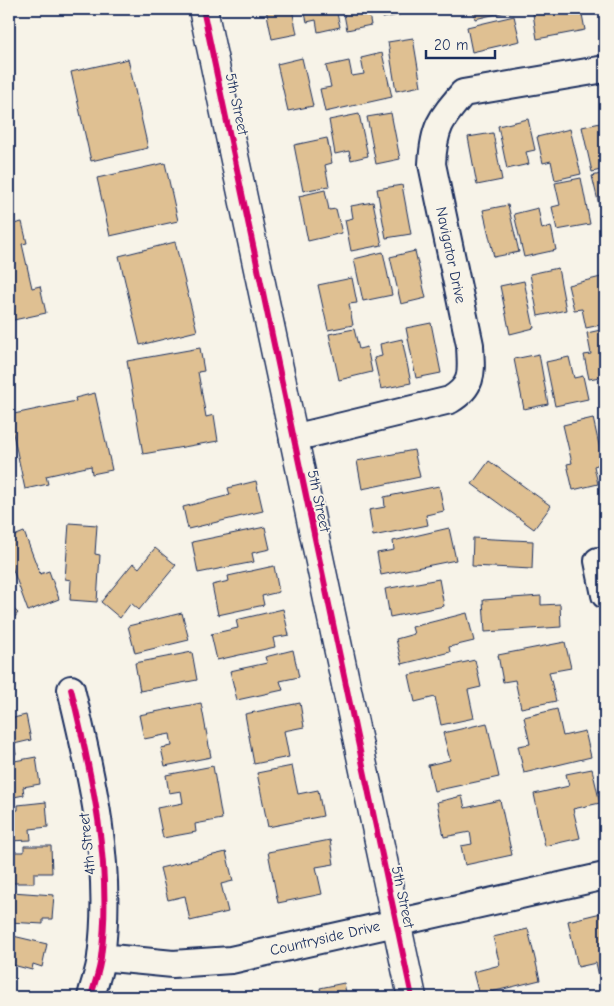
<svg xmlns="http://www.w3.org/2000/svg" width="614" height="1006" font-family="'Comic Neue',sans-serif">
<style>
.building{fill:#dfc092;stroke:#1b2f5e}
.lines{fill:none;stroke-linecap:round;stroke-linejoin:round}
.street-casing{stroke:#1b2f5e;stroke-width:30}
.secondary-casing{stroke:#1b2f5e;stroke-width:31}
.street{stroke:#f7f3e8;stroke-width:26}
.secondary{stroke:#f7f3e8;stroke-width:28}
.cycleway-casing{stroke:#f7f3e8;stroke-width:9}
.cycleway{stroke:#d6006c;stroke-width:6}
.labels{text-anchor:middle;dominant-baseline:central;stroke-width:4;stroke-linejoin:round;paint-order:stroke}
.street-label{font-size:15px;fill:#1b2f5e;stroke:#f7f3e8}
</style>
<rect width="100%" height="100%" fill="#f7f3e8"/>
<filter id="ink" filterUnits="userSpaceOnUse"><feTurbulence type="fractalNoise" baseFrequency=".02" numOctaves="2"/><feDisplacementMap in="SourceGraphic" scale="10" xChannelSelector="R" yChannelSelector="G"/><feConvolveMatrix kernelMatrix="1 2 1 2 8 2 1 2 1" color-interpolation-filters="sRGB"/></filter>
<g filter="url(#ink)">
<path class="building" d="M266 9H292L297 34 272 39Z
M304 9H336L340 27 318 32 316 20 307 22Z
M343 9H368L371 25 347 30Z
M381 9H407L408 13 383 18Z
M473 9H518L475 19Z
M559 9H581L585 30 537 39 533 14Z
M514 16 520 41 472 52 467 27Z
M413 38 421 86 396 91 388 42Z
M382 53 392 97 325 112 320 89 331 87 326 66 349 61 352 76 364 74 361 58Z
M302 58 313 106 288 111 277 64Z
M128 59 148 148 91 161 71 72Z
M391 113 400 159 376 164 367 117Z
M359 114 368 156 351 160 349 151 335 154 329 120Z
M528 119 535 150 526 152 529 164 507 169 498 126Z
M605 122V169L592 172 582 127Z
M570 129 581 174 555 180 551 161 543 163 537 137Z
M493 133 502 180 477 185 468 137Z
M327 138 332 163 325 165 329 186 303 191 294 145Z
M165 163 178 221 110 236 97 178Z
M605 173V222H603L592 176Z
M581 178 590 224 557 230 552 207 560 205 555 183Z
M402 185 411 234 386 238 377 189Z
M325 190 329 210 336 209 342 233 308 241 299 196Z
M373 202 382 245 351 251 345 220 353 218 351 206Z
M508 205 519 252 494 257 483 210Z
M538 208 542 229 551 226 556 250 524 257 514 214Z
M22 222 27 243 22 244 32 288 40 286 46 313 9 321V225Z
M175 242 197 331 140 345 119 256Z
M415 251 426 298 401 304 390 257Z
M383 252 392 295 363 301 354 259Z
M558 268 566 310 538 316 530 274Z
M601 277 605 298V324L586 328 582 309 574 310 568 285Z
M352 278 357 303 349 304 353 325 328 330 318 285Z
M524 281 534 328 510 334 500 286Z
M431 323 441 373 416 378 406 328Z
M354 329 359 349 367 347 372 372 339 380 329 334Z
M605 329V376L589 379 584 355 591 354 587 333Z
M402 339 411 383 381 389 374 358 382 356 380 344Z
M200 348 204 371 198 372 206 417 214 415 218 441 143 454 127 361Z
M539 354 548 404 524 409 514 359Z
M569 357 574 378 583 376 588 399 555 406 546 362Z
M95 393 112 470 92 474 91 466 46 476 48 484 25 489 9 415 76 401 75 398Z
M593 418 603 463 594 466 598 484 573 490 567 464 572 463 563 425Z
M414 450 420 477 362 489 357 461Z
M489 461 551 506 534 529 472 484Z
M256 481 263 511 188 529 183 507 230 495 228 488Z
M439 486 444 511 426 515 428 525 373 536 369 510 385 507 384 497Z
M69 523 97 525 95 554 100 555 97 602 70 600 71 580 65 579Z
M265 527 270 549 252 553 254 562 198 573 192 542Z
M449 528 456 560 381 575 377 553 394 550 393 541Z
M24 532 40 574 49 571 59 599 28 611 9 559V538Z
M473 538 533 541 532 569 472 566Z
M155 548 176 565 139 610 131 603 120 618 101 602 133 563 139 568Z
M274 566 279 592 262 596 264 605 218 615 212 585 229 581 228 576Z
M439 579 444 606 390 617 385 589Z
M541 596V605L560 604 561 627 485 632 483 600Z
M9 605 18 613 9 624Z
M283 609 289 635 273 638 275 647 217 660 211 634 238 628 236 620Z
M182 613 189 640 135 653 128 626Z
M467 613 474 641 449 647 450 652 402 664 396 639 414 634 412 627Z
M565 642 571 668 549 672 556 701 521 708 515 680 503 682 498 655Z
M293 650 299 677 280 681 283 690 237 700 230 671 267 663 265 657Z
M192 652 197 680 140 691 135 663Z
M475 660 481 687 468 690 474 718 441 725 435 697 415 702 409 675Z
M201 703 211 757 165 766 161 748 172 746 170 734 144 739 139 715Z
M300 703 304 727 284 731 289 757 254 764 245 714Z
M557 709 563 736 585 731 591 757 524 773 518 746 530 744 524 717Z
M26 715 31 740 14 744 16 754 9 755V719Z
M487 723 499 777 434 791 428 765 450 760 443 733Z
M36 757 40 784 23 787 24 795 9 798V762Z
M213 766 222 819 195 824 196 832 163 838 157 808 183 803 181 791 169 793 166 775Z
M292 766 298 794 318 790 323 816 268 827 257 773Z
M592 769 600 803 573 809 580 838 545 846 534 794 569 786 566 774Z
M462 796 465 808 500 800 512 855 465 865 461 846 472 844 470 832 444 837 437 802Z
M46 802 48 827 30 829 31 840 9 841V811L18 810V805Z
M330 840 334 864 316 867 322 894 278 903 268 852Z
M24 846H51L52 873H34V883H9V852H24Z
M226 852 233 881 221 884 228 912 190 921 185 896 168 900 160 868Z
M12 892 54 895 52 919H43V924L9 922V894H12Z
M601 913 605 932V979L600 980 596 963 578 967 568 921Z
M528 929 540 980 479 995 473 972 500 965 493 937Z
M9 935 47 944 42 967 33 964 32 970 9 964Z
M344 983 347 997H322L320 988Z
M605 991V997H576Z
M299 993 300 997H278Z"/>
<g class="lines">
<defs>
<path id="street" d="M293 438 450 400C475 385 471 371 470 345L432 164C434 127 440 120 463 93L605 69
M598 561 605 595
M71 689C92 776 113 866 101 957 100 970 94 984 91 997
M101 957 173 964 231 960 605 876"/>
<path id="secondary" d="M203 9 412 997"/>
</defs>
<use href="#street" class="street-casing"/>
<use href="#secondary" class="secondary-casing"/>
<use href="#street" class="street"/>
<use href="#secondary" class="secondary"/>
<defs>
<path id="cycleway" d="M203 9 412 997
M71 689C92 776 113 866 101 957 100 970 94 984 91 997"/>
</defs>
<use href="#cycleway" class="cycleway-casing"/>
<use href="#cycleway" class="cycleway"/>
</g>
</g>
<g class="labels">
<g class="street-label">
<text transform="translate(237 104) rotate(78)">5th Street</text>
<text transform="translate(451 255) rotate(78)">Navigator Drive</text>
<text transform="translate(319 501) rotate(78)">5th Street</text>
<text transform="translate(87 844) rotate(-96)">4th Street</text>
<text transform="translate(403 897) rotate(78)">5th Street</text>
<text transform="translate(325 938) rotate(-13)">Countryside Drive</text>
</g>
</g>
<rect width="614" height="1006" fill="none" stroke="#f7f3e8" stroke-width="30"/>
<rect x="15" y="15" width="584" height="976" fill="none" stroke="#1b2f5e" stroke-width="2" filter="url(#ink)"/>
<path d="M426 50v8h69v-8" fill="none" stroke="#1b2f5e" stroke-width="2.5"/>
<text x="434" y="50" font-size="15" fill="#1b2f5e" stroke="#f7f3e8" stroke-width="4" paint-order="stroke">20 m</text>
</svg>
